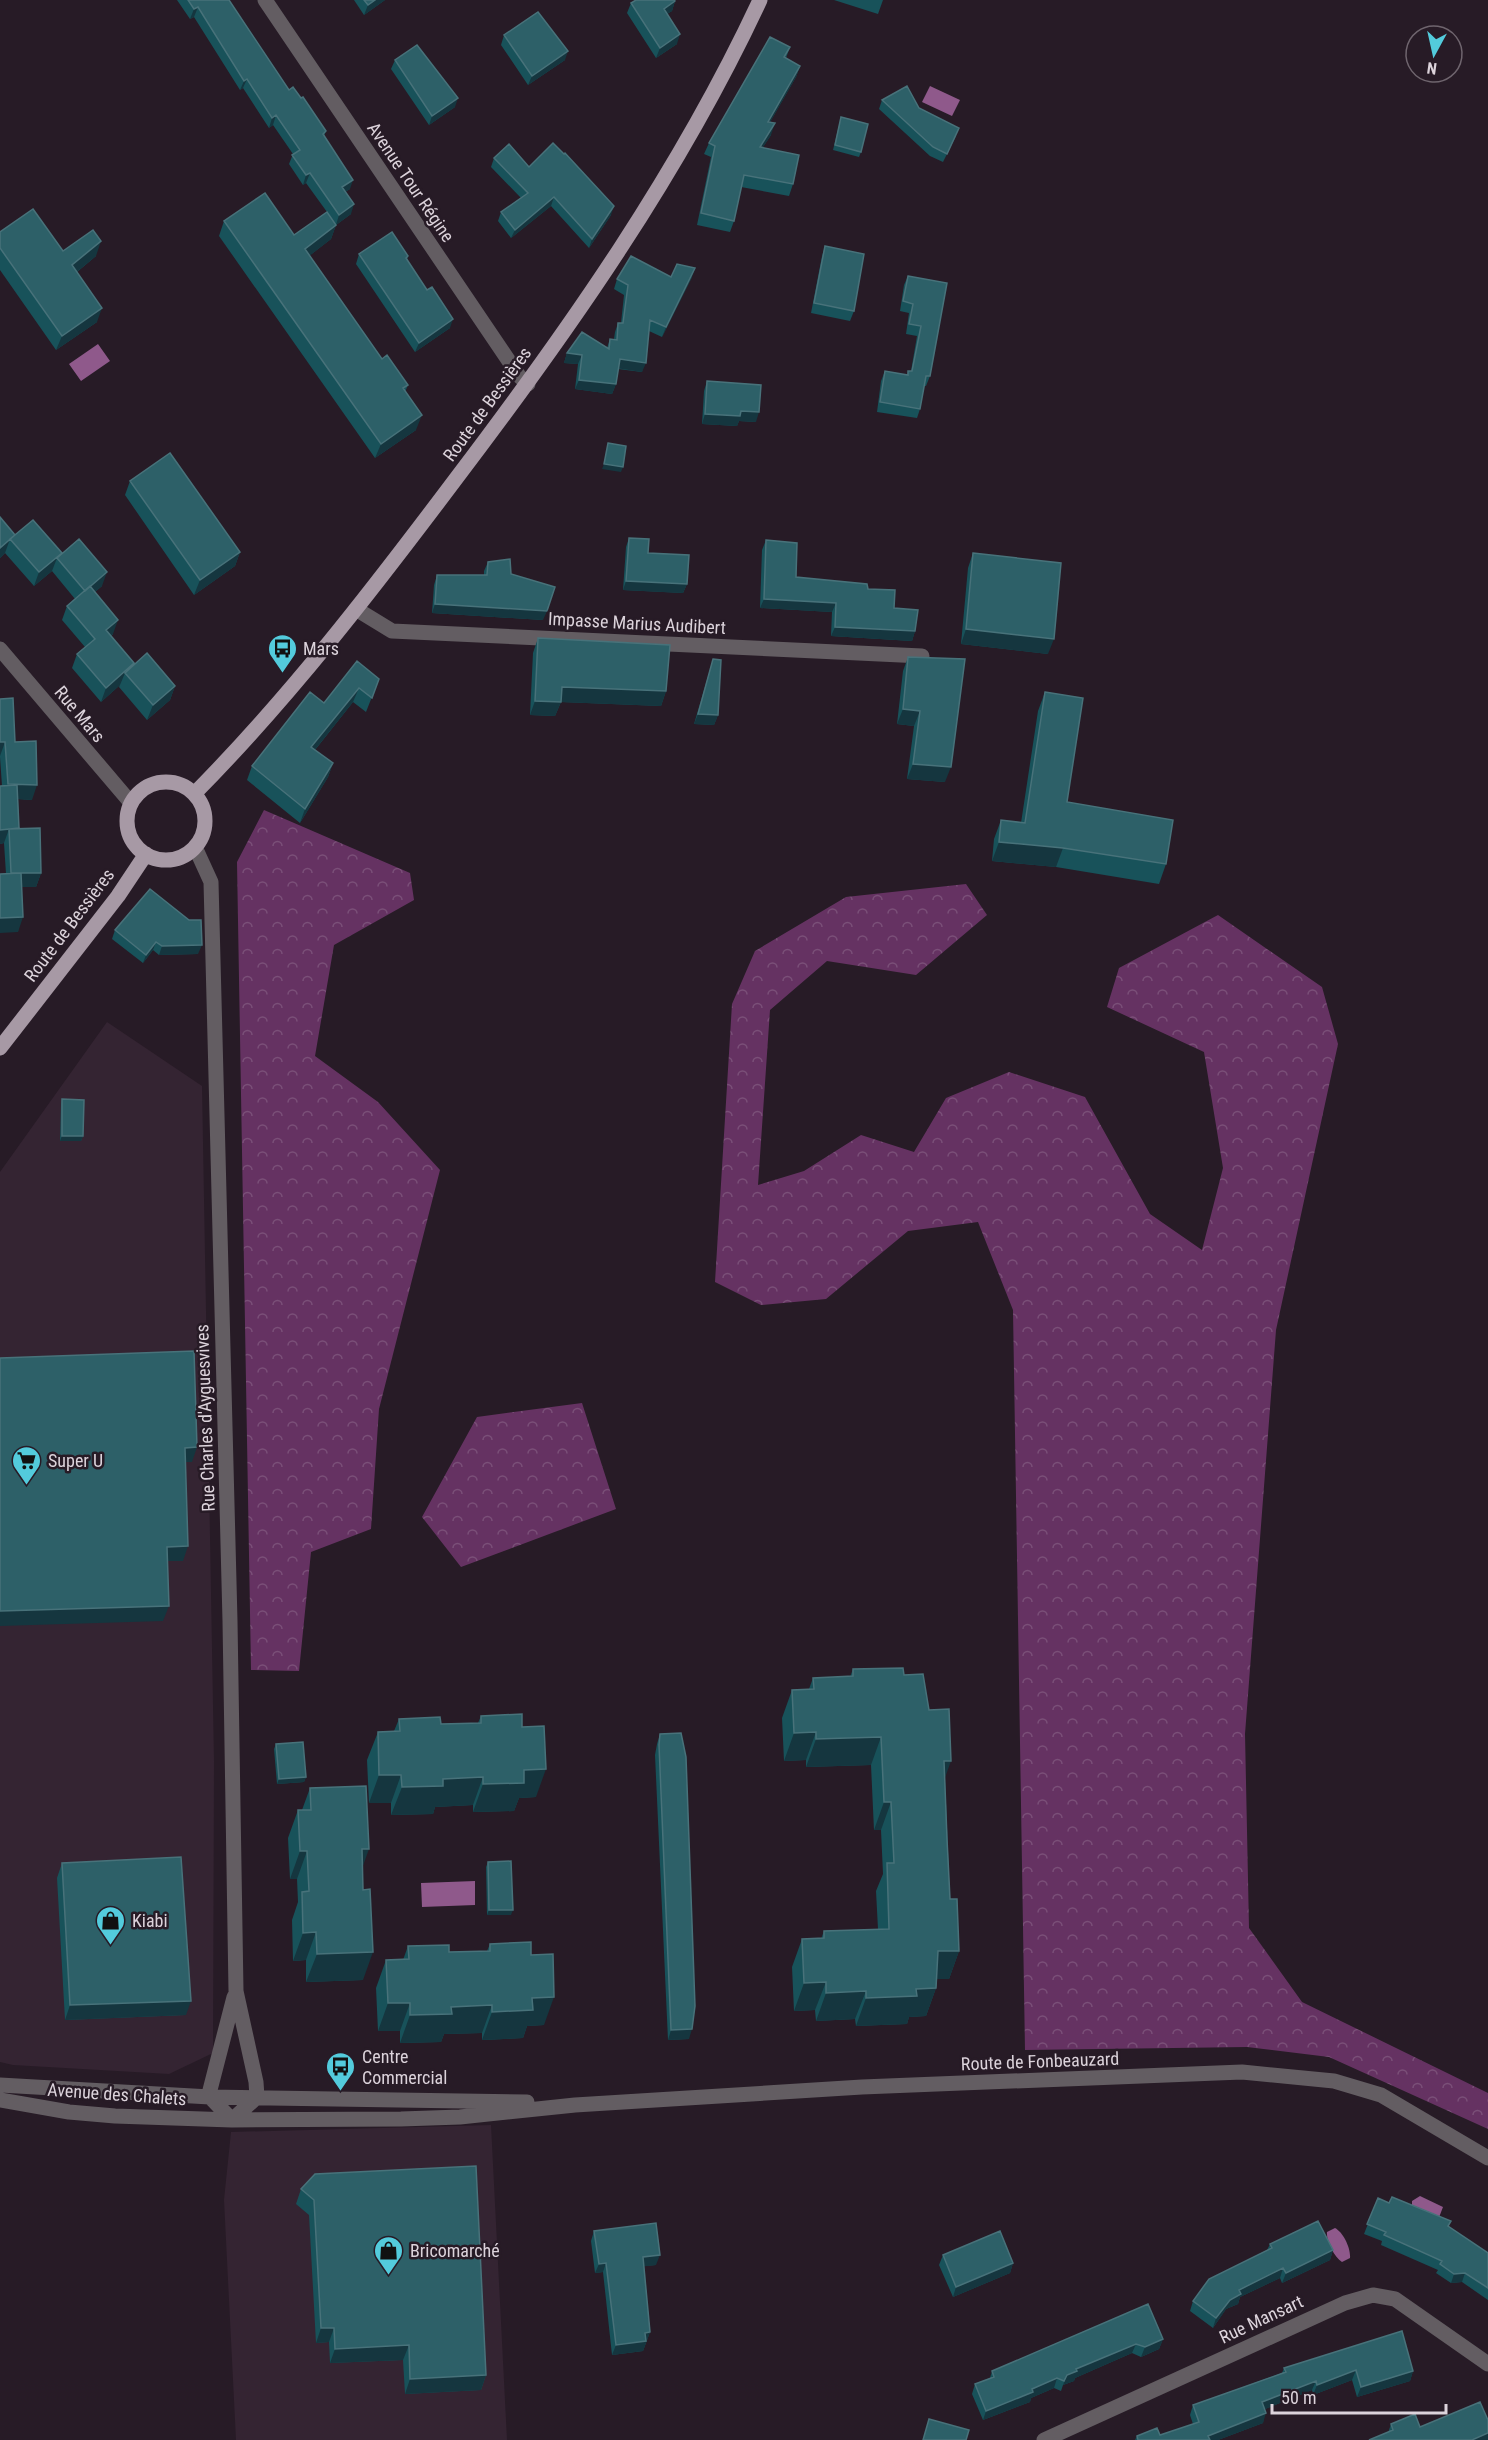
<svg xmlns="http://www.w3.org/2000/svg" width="1488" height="2440" font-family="'Roboto Condensed',sans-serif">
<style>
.built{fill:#342432}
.forest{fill:url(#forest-crowns)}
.water{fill:#8f598b}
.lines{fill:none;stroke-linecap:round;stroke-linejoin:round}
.minor{stroke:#635d62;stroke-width:15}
.major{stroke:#a799a5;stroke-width:15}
.wall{fill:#18525a}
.shaded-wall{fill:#15363f}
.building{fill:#2d6068;stroke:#48727a;stroke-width:1.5}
.labels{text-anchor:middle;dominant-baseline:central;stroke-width:5;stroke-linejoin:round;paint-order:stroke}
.street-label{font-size:18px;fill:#dcd3db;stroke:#271b26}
.poi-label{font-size:18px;fill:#dcd3db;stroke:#271b26;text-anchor:start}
</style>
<defs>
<pattern id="forest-crowns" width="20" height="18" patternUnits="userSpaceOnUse" patternTransform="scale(1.5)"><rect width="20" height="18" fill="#653262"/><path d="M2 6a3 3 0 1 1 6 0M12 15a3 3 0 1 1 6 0" fill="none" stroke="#7a4f78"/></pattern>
</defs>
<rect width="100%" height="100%" fill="#271b26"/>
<path class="built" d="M107 1022 202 1086 214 1761 213 2053 169 2074 13 2065 0 2062V1172Z
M491 2125 507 2440H236L224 2200 231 2132Z"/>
<path class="forest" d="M264 810 410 873 414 900 334 945 315 1056 378 1102 440 1170 379 1409 371 1529 311 1552 299 1671 251 1670 237 862Z
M966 884 987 915 916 975 827 961 770 1010 758 1185 804 1171 861 1135 914 1152 946 1098 1009 1072 1085 1097 1150 1214 1202 1250 1223 1168 1204 1052 1107 1007 1119 968 1218 915 1322 987 1338 1044 1276 1330 1245 1734 1249 1928 1302 2002 1488 2093V2129L1329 2057 1247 2047 1025 2050 1013 1310 978 1222 908 1231 826 1299 761 1305 715 1282 732 1004 755 951 846 897Z
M582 1403 616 1509 461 1567 422 1517 477 1417Z"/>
<path class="water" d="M930 86 960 100 952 116 922 102Z
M98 344 110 361 81 381 69 364Z
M475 1881V1905L422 1907 421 1883Z
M1420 2196 1443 2207 1438 2220 1412 2206V2201Z
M1335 2228C1343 2232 1351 2248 1350 2258L1342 2262C1334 2257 1326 2241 1327 2232Z"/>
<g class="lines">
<path class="minor" d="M265 0 519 376 528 384
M356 609 392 631 922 656
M0 649 131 803
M195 847 211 882 230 1621 236 1991 256 2082 257 2097 232 2120
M0 2085 210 2097 527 2102
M0 2100 69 2112 115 2116 232 2120 401 2119 460 2117 575 2105 862 2087 1242 2072 1334 2081 1381 2095 1488 2158
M232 2120 210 2097V2090L234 1997
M1044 2440 1345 2303 1373 2295 1395 2299 1488 2364"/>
<path class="major" d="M127 821a39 39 0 1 1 78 0a39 39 0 1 1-78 0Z
M194 794C290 697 373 589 455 480 569 330 680 172 760 0
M0 1048 118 896 146 854"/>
</g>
<path class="wall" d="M177 0H229L289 90 301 98 326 131 324 136 350 189 345 192 351 214 336 225 331 239 309 256 382 359 408 385 405 392 416 430 375 458 219 236 224 221 294 235 327 212 306 183 303 185 289 164 293 154 273 125 269 128 243 88 240 90 194 17 190 19Z
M354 0H385L364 15Z
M834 0H883L878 14Z
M675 1 672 11 667 14 677 44 656 58 627 13 631 3Z
M504 35 565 60 528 85 501 45Z
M790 47 786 58 800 66 796 77 770 122 771 135 763 147 793 184 789 196 741 187 734 221 730 232 697 225 711 157 704 154 709 143Z
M395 60 455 107 429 125 391 69Z
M882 100 919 108 956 136 943 162 930 156 879 109Z
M841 117 861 152 859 157 833 150Z
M564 154 611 215 589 248 551 206 511 238 498 221 501 212 521 198 491 167 494 158 529 167Z
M0 232 63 251 96 256 77 272 97 322 56 350 0 270Z
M825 246 854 311 850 321 811 313 822 256Z
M359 254 408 256 407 260 427 290 450 328 415 352 356 264Z
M908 276 947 283 930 376 926 386H924L920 409 917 418 877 412 881 381 885 371 907 375 908 371H911L917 336 906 334 909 313 900 311 904 285Z
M671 277H692L662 337 649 331 642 372 618 369 616 384 612 394 575 389 578 364 564 363 567 353 607 348 610 339H614L615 332 618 323H621L624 295 614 289 617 279Z
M707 381 756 422 739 421 737 426 702 424 704 391Z
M130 481 240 552 235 566 194 595 125 495Z
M0 517 15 535 62 553 102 586 95 592 113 634 111 636 134 663 133 665 175 686 170 700 147 720 119 687 120 685 101 702 72 668 77 654 85 647 62 620 67 606 75 599 52 571 34 586 5 553 0 558Z
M629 538 687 584 683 593 623 590 626 547Z
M766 540 796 577 868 589 894 608 915 631 912 641 831 636 832 612 760 608 762 550Z
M973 553 1048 654 961 644 968 568Z
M488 562 511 574 543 620 432 613 434 585 437 575H484V571Z
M538 638 666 691 661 706 561 702 555 716 530 715 533 653Z
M908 657 945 782 907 779 914 726 897 724 903 671Z
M713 659 718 715 714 725 694 724Z
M379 679 366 712 353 702 315 750 333 763 328 777 300 823 247 780 252 766 324 703Z
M1045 692 1067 802 1166 864 1159 884 1056 867 992 861 994 839 1001 820 1021 823 1038 711Z
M0 699 15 742 32 800 18 799 19 828 41 873 36 887H22L18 932 6 874 4 843 0 844V786H2L0 757Z
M115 930 198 954 159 955 153 950 143 963 112 939Z
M62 1099 83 1136 81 1141H60L61 1104Z
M853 1669 904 1675 929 1710 945 1779 950 1899 959 1951 949 1979H937L936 1988 926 2016 909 2017 907 2024 856 2026 855 2019 816 2021 815 2010 794 2011 792 1967 802 1939H821L824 1931 878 1929 876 1891 883 1874 881 1830H874L871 1765 806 1767V1760L784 1761 782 1718 792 1690 809 1689 813 1678 850 1677Z
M481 1716 522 1727 536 1797 519 1798 514 1811 473 1812V1805L435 1807 433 1814 391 1815V1803H369L367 1760 378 1732 394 1731 399 1719 441 1724 478 1723Z
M660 1734 689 2039 668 2040 655 1755 657 1744Z
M276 1744 306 1777 304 1782 277 1784 274 1749Z
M310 1788 362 1867 363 1980 306 1982V1960L293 1961 292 1920 298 1902 297 1879H290L288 1838 298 1810H302Z
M488 1862 511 1915H487L486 1867Z
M62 1863 186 2015 65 2020 57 1878Z
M490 1944 531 1955 544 2025 527 2026 523 2038 482 2040V2033L444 2034 441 2042 400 2043V2031H378L376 1988 386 1960H403L408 1946 449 1952 487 1951Z
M315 2174 486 2375 481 2390 405 2394 403 2360 330 2363 329 2342 316 2343 309 2215 296 2204 301 2189Z
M1378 2198 1449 2227 1488 2253V2300L1462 2282 1451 2283 1436 2273 1438 2270 1381 2245 1382 2241 1364 2234Z
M594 2231 656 2265 644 2266 650 2332 643 2351 612 2355 603 2272 595 2273 591 2241Z
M1270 2244 1333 2250 1330 2260 1282 2283 1280 2278 1240 2297 1238 2304 1226 2309 1213 2328 1190 2311 1193 2301 1267 2250Z
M943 2255 1013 2263 1010 2273 953 2297 939 2265Z
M1148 2304 1163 2339 1159 2349 1141 2357 1132 2353 1075 2378 1074 2381 1063 2385 1061 2391 1054 2388 1031 2398 1030 2402 983 2420 972 2394 975 2384 990 2378 992 2371Z
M1284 2368 1413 2371 1410 2381 1357 2397 1352 2380 1313 2395 1312 2390 1265 2409 1263 2423 1218 2440H1135L1137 2436 1160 2435 1193 2424 1190 2415 1193 2405 1282 2373Z
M1391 2424 1420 2427 1388 2433Z"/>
<path class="shaded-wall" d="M375 0H385L364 15 368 5Z
M675 1 672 11 660 19 664 9Z
M198 7 194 17 190 19 194 9Z
M680 34 677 44 656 58 660 48Z
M568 51 565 60 528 85 532 76Z
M800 66 796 77 764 133 768 122Z
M247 79 243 88 240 90 244 81Z
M458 98 455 107 429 125 432 116Z
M276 115 273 125 269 128 272 118Z
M775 123 771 135 756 158 760 147Z
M310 173 306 183 303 185 306 175Z
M353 180 350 189 338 197 342 187Z
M554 197 551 206 511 238 515 230Z
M354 204 351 214 336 225 339 215Z
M614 206 611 215 589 248 592 239Z
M336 225 331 239 299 264 305 249Z
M101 241 96 256 67 280 72 265Z
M695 268 692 277 662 337 666 327Z
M102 308 97 322 56 350 62 336Z
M453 319 450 328 415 352 419 343Z
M567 353 582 355 578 364 564 363Z
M620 359 646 363 642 372 616 368Z
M579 380 616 384 612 394 575 389Z
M741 411 759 412 756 422 739 421 737 426 702 424 705 414Z
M422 415 416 430 375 458 381 444Z
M604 464 623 467 621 472 602 469Z
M10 539 5 553 0 558V548Z
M240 552 235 566 194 595 200 580Z
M57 558 52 571 34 586 39 572Z
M107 572 102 586 80 605 85 591Z
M626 581 687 584 683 593 623 590Z
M764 599 836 603 832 612 760 608Z
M435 604 547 611 543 620 432 613Z
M118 620 113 634 101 644 106 630Z
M835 627 915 631 912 641 831 636Z
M966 629 1054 639 1048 654 961 644Z
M134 663 129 677 125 673 120 685 101 702 106 688Z
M175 686 170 700 147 720 153 705Z
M562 687 666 691 661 706 561 702 555 716 530 715 535 701Z
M359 688 353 702 306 761 311 747Z
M903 709 920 711 914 726 897 724Z
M698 714 718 715 714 725 694 724Z
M0 742H5L0 756Z
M333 763 328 777 300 823 305 809Z
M913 764 951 767 945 782 907 779Z
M8 784 37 785 32 800 3 798Z
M9 829 4 843 0 844V830Z
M999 842 1063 848 1056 867 992 861Z
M11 873H41L36 887H6Z
M23 917 18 932 0 933V918Z
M156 942 153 950 143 963 146 955Z
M202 945 198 954 159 955 162 946Z
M62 1136H83L81 1141H60Z
M197 1447 192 1462H180L185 1448Z
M188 1546 183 1561H162L167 1547Z
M169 1606 163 1621 0 1626V1611Z
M816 1732 806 1760 784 1761 794 1733Z
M881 1737 871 1765 806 1767 816 1739Z
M944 1761H951L941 1789Z
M546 1769 536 1797 519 1798 514 1811 473 1812 483 1784 524 1770Z
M379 1775H401L391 1803H369Z
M306 1777 304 1782 277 1784 279 1779Z
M483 1777 473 1805 435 1807 433 1814 391 1815 402 1787 443 1779Z
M884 1802H891L881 1830H874Z
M362 1849H369L359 1877Z
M300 1851H307L297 1879H290Z
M489 1910H513L511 1915H487Z
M316 1932 306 1960 293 1961 303 1933Z
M938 1951H959L949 1979H928Z
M373 1952 363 1980 306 1982 317 1954Z
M826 1982 815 2010 794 2011 804 1983Z
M936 1988 926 2016 909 2017 907 2024 856 2026 866 1998 916 1989Z
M866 1991 855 2019 816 2021 826 1993Z
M554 1997 544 2025 527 2026 523 2038 482 2040 492 2012 532 1998Z
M191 2001 186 2015 65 2020 70 2005Z
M388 2003H410L400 2031H378Z
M492 2005 482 2033 444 2034 441 2042 400 2043 410 2015 451 2007Z
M692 2029 689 2039 668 2040 671 2030Z
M1333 2250 1330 2260 1282 2283 1286 2273Z
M660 2255 656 2265 639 2267 643 2257Z
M606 2263 603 2272 595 2273 599 2264Z
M1013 2263 1010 2273 953 2297 956 2287Z
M1283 2268 1280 2278 1240 2297 1238 2304 1226 2309 1213 2328 1216 2318 1230 2300 1239 2290Z
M1465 2273 1462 2282 1451 2283 1454 2274Z
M321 2328H334L329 2342 316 2343Z
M650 2332 643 2351 612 2355 616 2345 645 2333Z
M1163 2339 1159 2349 1141 2357 1145 2347Z
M1136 2344 1132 2353 1075 2378 1074 2381 1063 2385 1067 2375 1076 2369Z
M409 2345 403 2360 330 2363 335 2349Z
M1356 2370 1352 2380 1313 2395 1317 2385Z
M1413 2371 1410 2381 1357 2397 1361 2387Z
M486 2375 481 2390 405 2394 410 2379Z
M1057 2378 1054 2388 1031 2398 1030 2402 983 2420 986 2411Z
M1316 2381 1312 2390 1258 2412 1262 2402Z
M1266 2413 1263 2423 1218 2440H1207L1208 2436Z
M1488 2433V2440H1472Z"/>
<path class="building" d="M188 0H229L289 90 293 87 301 98 303 97 326 131 323 134 353 180 342 187 354 204 339 215 310 173 306 175 292 155 300 150 276 115 272 118 247 79 244 81 198 7 194 9Z
M364 0H375L368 5Z
M636 0H674L675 1 664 9 680 34 660 48 631 3Z
M538 12 568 51 532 76 504 35Z
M770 37 790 47 784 57 800 66 768 122 775 123 760 147 799 155 793 184 744 175 734 221 701 213 715 146 709 143Z
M417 45 458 98 432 116 395 60Z
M907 86 919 108 959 128 947 154 933 147 882 100Z
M841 117 868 124 861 152 835 145Z
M553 143 564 154 565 153 614 206 592 239 554 197 515 230 501 212 528 193 494 158 509 144 529 167Z
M265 193 294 235 327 212 336 225 305 249 382 359 387 355 408 385 403 388 422 415 381 444 224 221Z
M33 209 63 251 93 230 101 241 72 265 102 308 62 336 0 248V232Z
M392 232 408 256 406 258 427 290 432 287 453 319 419 343 359 254Z
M825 246 864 254 854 311 814 303Z
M631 256 671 277 677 264 695 268 666 327 650 320 646 363 620 359 616 384 579 380 582 355 567 353 582 332 609 349 610 339 617 340 618 323H623L628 285 617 279Z
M908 276 947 283 930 376H926L920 409 880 402 885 371 908 375V371H912L921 326 909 324 913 304 903 301Z
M707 381 761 385 759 412 741 411 740 416 705 414Z
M608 443 626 446 623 467 604 464Z
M170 453 240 552 200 580 130 481Z
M0 517 15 535 0 548Z
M33 520 62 553 39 572 10 539Z
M629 538 649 539 648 553 689 555 687 584 626 581Z
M79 539 107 572 85 591 57 558Z
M766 540 797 543 796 577 867 584 868 589 895 590 894 608 918 610 915 631 835 627 836 603 764 599Z
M973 553 1061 563 1054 639 966 629Z
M510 559 511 574 555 587 547 611 435 604 437 575H487L488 562Z
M90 586 118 620 106 630 134 663 106 688 77 654 95 639 67 606Z
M538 638 670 645 666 691 562 687 561 702 535 701Z
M147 653 175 686 153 705 125 673Z
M908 657 965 659 951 767 913 764 920 711 903 709Z
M713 659 721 660 718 715 698 714Z
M357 661 379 679 372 698 359 688 311 747 333 763 305 809 252 766 310 692 324 703Z
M1045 692 1083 698 1067 802 1173 820 1166 864 1063 848 999 842 1001 820 1025 823Z
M13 698 15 742 36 741 37 785 8 784 5 742H0V699Z
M17 785 19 828 0 830V786Z
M40 828 41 873H11L9 829Z
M21 873 23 917 0 918V874Z
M150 889 189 920H201L202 945 162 946 156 942 146 955 115 930Z
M62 1099 84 1100 83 1136H62Z
M194 1351 197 1447 185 1448 188 1546 167 1547 169 1606 0 1611V1358Z
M903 1668 904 1675 923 1674 929 1710 949 1709 951 1761H944L947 1839 950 1899H957L959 1951H938L936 1988 916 1989 917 1996 866 1998V1991L826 1993V1982L804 1983 802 1939 824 1938V1931L889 1929 887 1863H894L891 1802H884L881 1737 816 1739V1732L794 1733 792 1690 814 1689 813 1678 853 1676V1669Z
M522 1714V1727L544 1726 546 1769 524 1770V1783L483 1784V1777L443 1779V1786L402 1787 401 1775H379L378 1732 400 1731 399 1719 440 1717 441 1724 481 1723V1716Z
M681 1733 686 1757 695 2006 692 2029 671 2030 659 1745 660 1734Z
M303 1742 306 1777 279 1779 276 1744Z
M366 1786 369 1849H362L363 1890 370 1889 373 1952 317 1954 316 1932 303 1933 302 1892 309 1891 307 1851H300L298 1810H311L310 1788Z
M181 1857 191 2001 70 2005 62 1863Z
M511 1861 513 1910H489L488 1862Z
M531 1942V1955L553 1954 554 1997 532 1998 533 2010 492 2012V2005L451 2007 452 2014 410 2015V2003H388L386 1960 409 1959 408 1946 449 1945V1952L490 1951V1944Z
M476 2166 486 2375 410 2379 409 2345 335 2349 334 2328H321L314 2200 301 2189 315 2174Z
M1392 2197 1451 2221 1448 2226 1488 2253V2288L1465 2273 1454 2274 1440 2264 1442 2261 1384 2235 1386 2232 1367 2224 1378 2198 1389 2203Z
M1318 2221 1333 2250 1286 2273 1283 2268 1239 2290 1241 2294 1230 2300 1216 2318 1193 2301 1209 2279 1272 2248 1270 2244Z
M656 2223 660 2255 643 2257 650 2332 645 2333 646 2341 616 2345 606 2263 599 2264 594 2231Z
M1000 2231 1013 2263 956 2287 943 2255Z
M1148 2304 1163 2339 1145 2347 1136 2344 1076 2369 1077 2371 1067 2375 1064 2381 1057 2378 1032 2389 1033 2392 986 2411 975 2384 994 2377 992 2371Z
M1402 2331 1413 2371 1361 2387 1356 2370 1317 2385 1316 2381 1262 2402 1266 2413 1208 2436 1210 2440H1138L1137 2436 1157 2428 1160 2435 1199 2422 1193 2405 1286 2372 1284 2368Z
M1480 2402 1488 2420V2433L1472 2440H1369L1393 2430 1391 2424 1415 2414 1420 2427Z
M929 2419 969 2430 966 2440H923Z"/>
<defs>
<symbol id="bus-pin" viewBox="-11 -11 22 30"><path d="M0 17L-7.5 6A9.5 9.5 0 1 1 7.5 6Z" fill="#53cbdc" stroke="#271b26"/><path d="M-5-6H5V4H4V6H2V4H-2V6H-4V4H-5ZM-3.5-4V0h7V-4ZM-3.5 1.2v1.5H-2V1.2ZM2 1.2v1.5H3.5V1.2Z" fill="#111"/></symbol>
<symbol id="supermarket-pin" viewBox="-11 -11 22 30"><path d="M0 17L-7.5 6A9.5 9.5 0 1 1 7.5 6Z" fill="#53cbdc" stroke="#271b26"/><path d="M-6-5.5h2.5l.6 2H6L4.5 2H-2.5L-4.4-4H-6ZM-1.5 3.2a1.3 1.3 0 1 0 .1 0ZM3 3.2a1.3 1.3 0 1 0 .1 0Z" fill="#111"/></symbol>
<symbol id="shop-pin" viewBox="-11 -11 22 30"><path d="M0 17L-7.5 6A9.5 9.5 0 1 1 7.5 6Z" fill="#53cbdc" stroke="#271b26"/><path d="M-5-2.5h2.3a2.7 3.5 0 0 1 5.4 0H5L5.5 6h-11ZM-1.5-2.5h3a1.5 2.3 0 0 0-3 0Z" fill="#111"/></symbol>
</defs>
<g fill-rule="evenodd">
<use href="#bus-pin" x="266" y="632" width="33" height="45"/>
<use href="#supermarket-pin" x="10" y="1444" width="33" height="45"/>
<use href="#shop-pin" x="94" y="1904" width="33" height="45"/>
<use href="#bus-pin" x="324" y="2050" width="33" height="45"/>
<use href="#shop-pin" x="372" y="2234" width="33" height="45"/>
</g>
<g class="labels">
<g class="street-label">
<text transform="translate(411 182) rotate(56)">Avenue Tour Régine</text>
<text transform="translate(487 404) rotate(-54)">Route de Bessières</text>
<text transform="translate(637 623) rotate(3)">Impasse Marius Audibert</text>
<text transform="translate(80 714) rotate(50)">Rue Mars</text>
<text transform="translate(69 925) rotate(-53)">Route de Bessières</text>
<text transform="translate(205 1418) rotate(-92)">Rue Charles d'Ayguesvives</text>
<text transform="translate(1040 2061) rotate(-2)">Route de Fonbeauzard</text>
<text transform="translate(117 2094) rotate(4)">Avenue des Chalets</text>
<text transform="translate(1261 2319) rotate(-25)">Rue Mansart</text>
</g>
<g class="poi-label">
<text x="303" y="648">Mars</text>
<text x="48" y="1460">Super U</text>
<text x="132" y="1920">Kiabi</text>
<text x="362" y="2056">Centre<tspan x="362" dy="21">Commercial</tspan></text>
<text x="410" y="2250">Bricomarché</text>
</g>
</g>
<g transform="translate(1434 54) rotate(188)"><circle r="28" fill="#271b26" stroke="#6f656e" stroke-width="1.5"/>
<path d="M0-4.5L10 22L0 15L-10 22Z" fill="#53cbdc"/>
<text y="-9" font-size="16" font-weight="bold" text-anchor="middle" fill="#dcd3db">N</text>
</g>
<path d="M1272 2404v9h174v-9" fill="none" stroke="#dcd3db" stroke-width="3"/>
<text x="1281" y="2404" font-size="18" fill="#dcd3db" stroke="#271b26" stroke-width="4.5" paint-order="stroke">50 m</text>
</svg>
